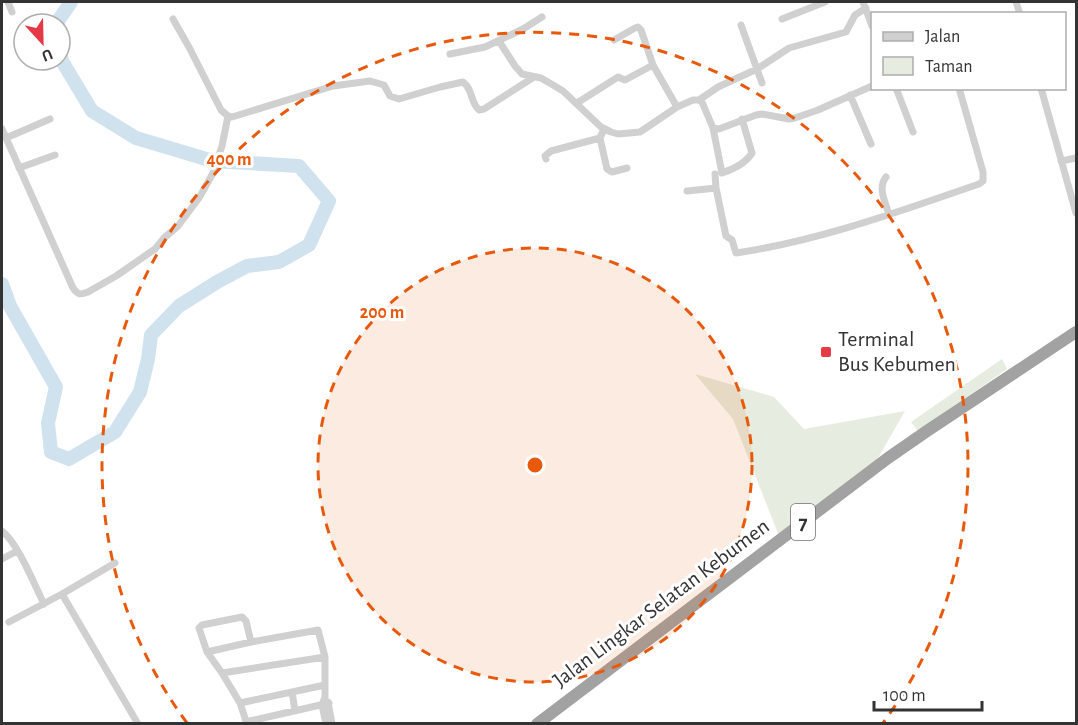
<svg xmlns="http://www.w3.org/2000/svg" width="1078" height="725" font-family="'Alegreya Sans',sans-serif">
<style>
.green{fill:#e6ecdf}
.lines{fill:none;stroke-linecap:round;stroke-linejoin:round}
.river{stroke:#cfe2ee;stroke-width:14}
.minor{stroke:#d0d0d0;stroke-width:7}
.trunk{stroke:#a2a2a2;stroke-width:12}
.ring{fill:none;stroke:#e8590c;stroke-width:3;stroke-dasharray:10 8}
.poi-dot{fill:#e63946;stroke:#fff;stroke-width:2}
.labels{text-anchor:middle;dominant-baseline:central;stroke-width:6;stroke-linejoin:round;paint-order:stroke}
.shield{fill:#fff;stroke:#707070;stroke-width:1.5}
.shield-label{font-size:21px;font-weight:bold;fill:#333}
.poi-label{font-size:22px;fill:#333;stroke:#fff;text-anchor:start}
.street-label{font-size:22px;fill:#333;stroke:#fff}
.centre{fill:#e8590c;stroke:#fff;stroke-width:3}
.ring-label{font-size:18px;text-anchor:middle;font-weight:bold;fill:#e8590c;stroke:#fff;stroke-width:6;stroke-linejoin:round;paint-order:stroke}
</style>
<rect width="100%" height="100%" fill="#fff"/>
<path class="green" d="M1002 359 1007 369 918 431 911 422Z
M695 374 774 397 804 429 905 411 866 479 781 541 733 419Z"/>
<g class="lines">
<path class="river" d="M56 24 71 2
M2 284 10 306 56 387 48 423 51 452 69 459 115 432 140 392 148 359 151 335 179 306 217 282 247 266 279 262 309 245 329 201 299 166 213 161 136 138 92 111 62 61 60 54"/>
<path class="minor" d="M8 2 12 12
M863 2 872 26
M1016 2 1020 14
M173 19 190 49 221 110 228 116 232 117 333 86 370 81 384 85 390 96 399 99 440 87 463 82C473 89 470 102 479 110L484 109 534 77
M782 19 825 2
M741 25 762 83
M614 40 635 28 638 27 641 30 653 65 677 107
M499 41 515 66 522 74 541 78 553 85 563 91 601 127 611 132 618 134 640 132 677 107 693 100H699L702 102 713 128 722 173C733 169 745 164 752 153L742 119
M450 54 485 47 523 29 542 17
M896 88 913 132
M1041 88 1076 213
M850 95 871 144
M699 100 718 87 757 69 789 48 846 32 855 15 866 8
M577 103 618 77 625 80 653 65
M713 128 719 129 756 115 762 114 789 119 795 118 818 110 872 86
M2 129 73 288C78 295 80 295 88 292L116 276 155 249 164 238 178 226 199 198 213 173 222 146 228 116
M604 129 600 138 607 169 612 172 627 168
M6 138 50 119
M546 159 545 156 551 151 600 138
M1061 161 1076 158
M19 168 55 155
M715 174 716 188 726 236 732 240 736 253C819 241 900 211 979 184L983 181V172L959 88
M886 177C877 188 886 203 889 215
M687 191 716 188
M2 531C18 543 34 584 44 604
M2 559 17 551
M62 594 138 724
M9 622 62 594 115 563
M207 652 251 642 318 630 325 657V697L322 705 326 724
M222 673 325 657
M292 692 295 711
M328 702 332 724
M240 703 325 685
M246 722 329 703
M247 724 240 703 222 673 207 652 199 628 202 625 242 617 246 621 251 642"/>
<path class="trunk" d="M537 724 888 458 927 431 1076 332"/>
</g>
<circle cx="535" cy="465" r="217" fill="#e8590c" fill-opacity=".12"/>
<g class="ring">
<circle cx="535" cy="465" r="217"/>
<path d="M187 723A433 433 0 1 1 883 723"/>
</g>
<rect class="poi-dot" x="820" y="346" width="12" height="12" rx="3"/>
<g class="labels">
<rect class="shield" x="791" y="504" width="24" height="36" rx="4.5"/>
<g class="shield-label">
<text x="803" y="522">7</text>
</g>
<g class="poi-label">
<text x="838" y="339">Terminal<tspan x="838" dy="25">Bus Kebumen</tspan></text>
</g>
<g class="street-label">
<text transform="translate(661 603) rotate(-37)">Jalan Lingkar Selatan Kebumen</text>
</g>
</g>
<circle cx="535" cy="465" r="9" class="centre"/>
<g class="ring-label">
<text x="229" y="165">400 m</text>
<text x="382" y="318">200 m</text>
</g>
<rect width="1078" height="725" fill="none" stroke="#333333" stroke-width="6"/>
<rect x="871" y="12" width="195" height="78" fill="#ffffff" stroke="#adadad" stroke-width="1.5"/>
<rect x="883" y="32" width="30" height="9" fill="#d0d0d0" stroke="#adadad" stroke-width="1.5"/>
<text x="925" y="42" font-size="18" fill="#333333">Jalan</text>
<rect x="883" y="57" width="30" height="18" fill="#e6ecdf" stroke="#adadad" stroke-width="1.5"/>
<text x="925" y="72" font-size="18" fill="#333333">Taman</text>
<g transform="translate(42 42) rotate(158)"><circle r="28" fill="#ffffff" stroke="#adadad" stroke-width="1.5"/>
<path d="M0-4.5L10 22L0 15L-10 22Z" fill="#e63946"/>
<text y="-9" font-size="16" font-weight="bold" text-anchor="middle" fill="#333333">U</text>
</g>
<path d="M874 701v9h108v-9" fill="none" stroke="#333333" stroke-width="3"/>
<text x="883" y="701" font-size="18" fill="#333333" stroke="#ffffff" stroke-width="4.5" paint-order="stroke">100 m</text>
</svg>
